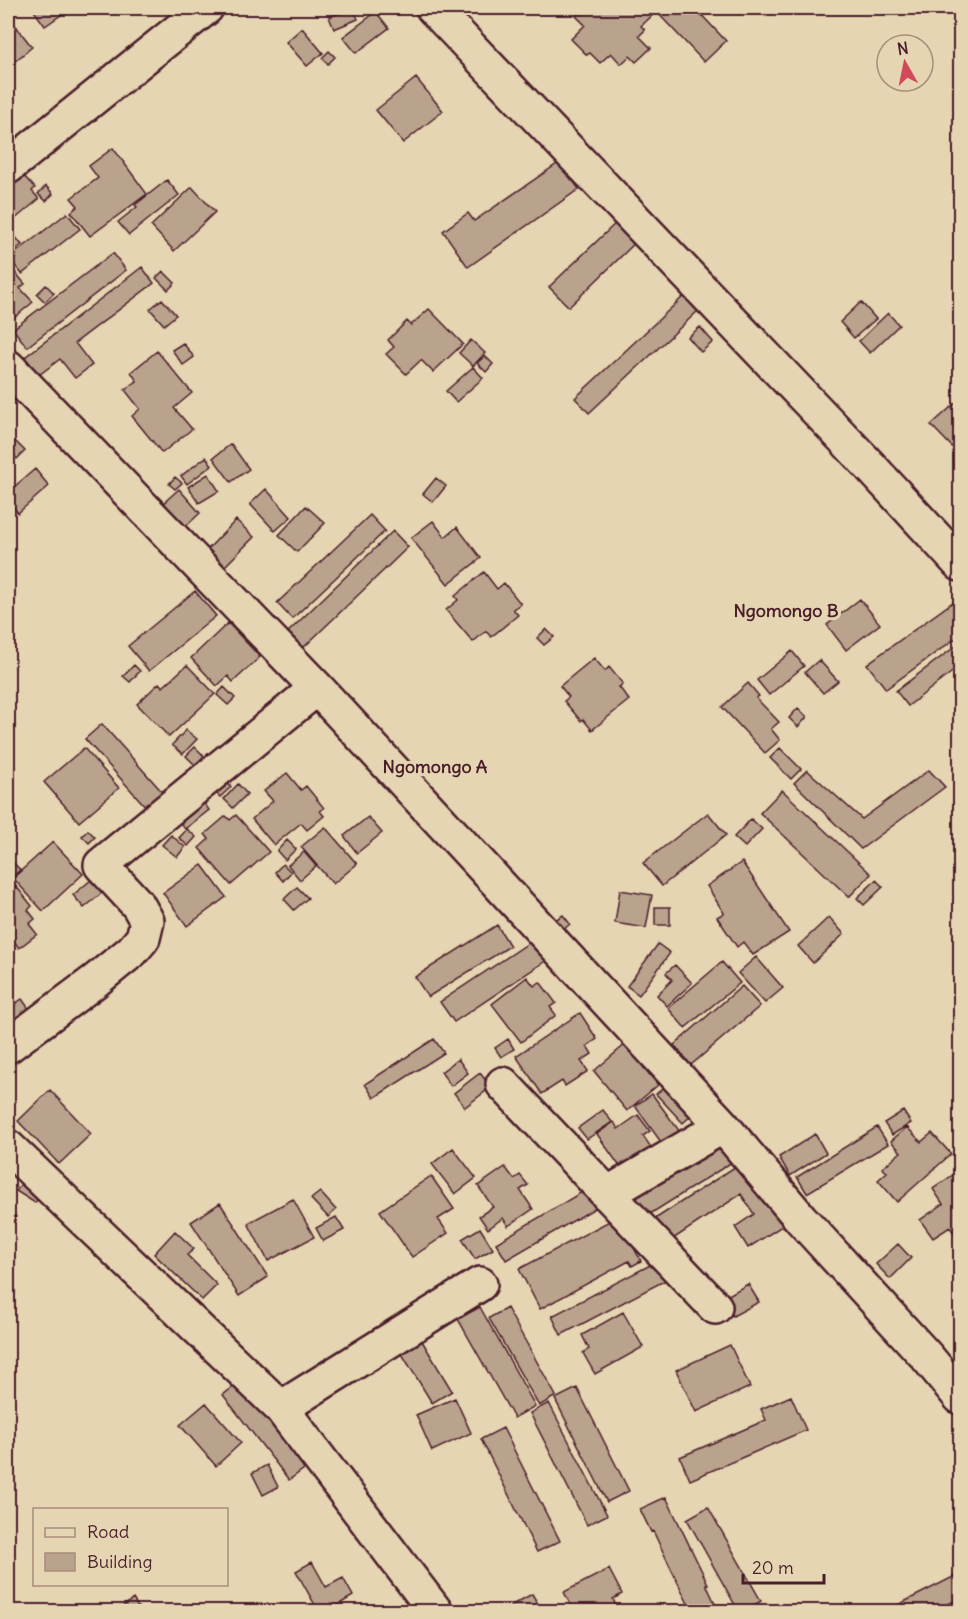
<svg xmlns="http://www.w3.org/2000/svg" width="968" height="1619" font-family="Delius,sans-serif">
<style>
.building{fill:#baa38d;stroke:#4a1f2b;stroke-width:1.5}
.lines{fill:none;stroke-linecap:round;stroke-linejoin:round}
.minor-casing{stroke:#4a1f2b;stroke-width:38}
.minor{stroke:#e6d5b2;stroke-width:33}
.labels{text-anchor:middle;dominant-baseline:central;stroke-width:6;stroke-linejoin:round;paint-order:stroke}
.quarter-label{font-size:18px;font-weight:bold;fill:#4a1f2b;stroke:#e6d5b2}
</style>
<rect width="100%" height="100%" fill="#e6d5b2"/>
<filter id="ink" filterUnits="userSpaceOnUse"><feTurbulence type="fractalNoise" baseFrequency=".0167" numOctaves="2"/><feDisplacementMap in="SourceGraphic" scale="12" xChannelSelector="R" yChannelSelector="G"/><feConvolveMatrix kernelMatrix="1 2 1 2 8 2 1 2 1" color-interpolation-filters="sRGB"/></filter>
<g filter="url(#ink)">
<path class="building" d="M32 8H71L45 26Z
M353 8 358 19 334 29 329 17Z
M585 8H650L655 13 641 26 645 30 639 36 651 48 636 62 630 56 621 64 611 53 600 63 590 53 587 55 571 39 585 25 576 16Z
M653 8H695L726 41 704 62Z
M376 12 389 28 356 53 343 37Z
M8 16 32 47 8 67Z
M302 28 323 53 307 66 286 42Z
M329 51 335 57 328 64 322 58Z
M416 78 443 111 403 143 376 110Z
M113 148 147 194 90 236 71 212 78 206 71 198 98 178 89 166Z
M560 162 579 189 468 267 443 231 468 213 474 221Z
M23 175 35 188 32 191 39 199 14 220 8 211V188Z
M167 180 179 195 129 235 118 222 137 207 135 205Z
M46 186 53 194 46 201 38 194Z
M192 187 215 212 174 251 151 226Z
M67 213 80 229 22 274 9 258Z
M620 219 639 239 569 307 549 287Z
M10 230 22 245 8 256V232Z
M113 253 126 270 27 347 13 329Z
M8 264 25 284 20 288 33 302 8 323Z
M142 267 154 283 75 343 92 365 75 378 60 359 39 375 25 357Z
M163 271 175 283 168 290 156 278Z
M46 285 54 293 45 302 37 294Z
M685 295 699 310 589 413 575 398Z
M162 299 176 315 164 325 150 309Z
M861 302 876 319 854 338 840 322Z
M429 309 463 344 433 372 421 360 406 374 386 354 394 347 388 340 407 321 411 325Z
M888 313 899 325 870 353 859 341Z
M700 327 713 342 701 352 688 337Z
M471 340 485 353 473 366 459 353Z
M183 343 194 357 183 365 172 350Z
M157 351 192 393 174 408 192 429 162 453 132 416 140 409 125 390 137 381 131 372Z
M485 356 493 364 486 372 477 363Z
M473 367 483 378 456 402 446 391Z
M959 400 960 402V446L955 450 931 425Z
M15 441 25 451 17 459 8 448Z
M231 444 249 469 231 482 213 458Z
M206 457 212 465 187 484 181 476Z
M35 469 49 486 18 513 8 500V492Z
M208 474 219 491 199 503 188 487Z
M175 477 182 483 175 489 169 484Z
M436 478 446 486 433 502 423 494Z
M179 489 200 513 182 530 160 506Z
M266 489 291 517 275 531 250 504Z
M306 506 325 523 297 552 279 535Z
M370 515 385 531 292 619 277 603Z
M236 520 254 537 225 566 208 549Z
M433 521 445 537 457 527 481 558 448 584 411 538Z
M393 531 408 547 300 651 285 635Z
M484 572 497 589 504 583 521 604 513 609 518 615 491 637 486 631 473 642 446 610 458 600 455 596Z
M195 591 216 616 149 671 128 646Z
M960 597V635L886 689 867 664Z
M860 599 880 624 846 650 827 625Z
M228 623 260 657 233 682 228 676 217 686 191 658Z
M546 629 554 637 544 645 537 638Z
M960 643V666L908 706 896 691Z
M792 651 804 666 769 695 757 680Z
M594 658 605 671 609 667 623 684 619 687 629 700 592 730 583 719 581 721 564 701 569 697 560 686Z
M819 660 838 681 823 693 805 672Z
M134 665 140 671 130 682 123 676Z
M187 665 215 694 169 737 137 704 159 683 163 687Z
M748 683 759 696 756 698 779 722 771 729 780 740 765 753 722 707Z
M224 687 235 698 228 705 217 695Z
M798 708 807 717 798 727 789 718Z
M102 724 164 794 147 808 85 739Z
M186 730 197 739 183 754 172 745Z
M195 747 204 756 195 765 186 756Z
M84 748 119 788 79 822 44 782Z
M780 748 801 769 791 779 770 758Z
M807 770 862 819 929 770 945 787 861 849 794 783Z
M287 773 301 790 306 786 324 808 320 811 324 816 307 830 301 823 274 845 252 819 273 801 264 791Z
M225 780 231 787 220 797 213 790Z
M238 784 247 794 233 808 224 799Z
M782 790 871 874 849 897 760 813Z
M202 800 209 810 185 829 177 819Z
M708 813 726 835 662 886 643 863Z
M236 815 269 852 231 885 199 848 209 839 205 834 226 816 230 820Z
M368 817 382 833 357 853 344 836Z
M751 819 762 829 745 847 734 837Z
M325 827 357 864 333 884 301 847Z
M187 829 196 837 188 846 179 838Z
M88 830 95 837 89 843 82 836Z
M171 835 185 847 177 857 162 845Z
M287 840 296 849 285 860 277 851Z
M53 842 83 874 43 911 13 878Z
M304 852 316 866 300 880 288 865Z
M13 862 20 870 8 880V867Z
M742 862 789 932 753 955 743 942 737 947 717 917 724 913 707 886Z
M283 864 291 872 283 881 275 872Z
M202 865 226 897 187 926 163 893Z
M91 880 102 893 84 908 73 895Z
M876 880 883 887 864 905 857 898Z
M8 884 12 890 16 886 32 906 28 910 35 919 29 924 37 934 19 948 11 937 8 940Z
M297 887 308 898 294 910 284 899Z
M620 890 652 895 646 928 615 923Z
M655 907H670V925H655Z
M563 915 570 924 563 930 555 920Z
M829 917 844 934 813 963 798 946Z
M497 925 510 946 428 997 415 977Z
M533 940 547 960 454 1022 440 1002Z
M658 944 670 953 639 995 627 986Z
M756 957 783 988 765 1003 738 973Z
M722 962 740 983 685 1028 668 1008Z
M675 965 692 983 667 1006 657 995 672 980 666 973Z
M527 977 534 986 540 982 556 1003 550 1007 556 1015 521 1042 492 1004Z
M742 986 760 1006 691 1065 674 1045Z
M22 999 32 1013 12 1027 8 1021V1009Z
M580 1013 597 1039 587 1046 592 1054 581 1061 588 1071 565 1086 562 1081 542 1094 516 1056Z
M434 1039 444 1053 374 1098 365 1084Z
M508 1039 514 1049 501 1057 495 1048Z
M627 1043 642 1061 640 1063 658 1085 627 1111 594 1071Z
M458 1059 468 1073 451 1086 441 1072Z
M480 1073 491 1087 465 1107 454 1093Z
M669 1083 695 1112 683 1123 656 1094Z
M50 1090 91 1134 59 1164 18 1121Z
M652 1094 683 1136 666 1149 635 1106Z
M603 1110 612 1122 587 1139 578 1128Z
M903 1111 911 1123 892 1135 884 1123Z
M638 1115 650 1131 643 1136 653 1150 623 1171 597 1134 614 1122 618 1129Z
M877 1127 888 1144 807 1193 797 1177Z
M907 1127 921 1142 932 1133 951 1154 897 1202 878 1180 887 1172 882 1168 901 1152 891 1141Z
M815 1134 826 1153 790 1176 779 1157Z
M725 1140 737 1159 647 1216 635 1197Z
M453 1148 476 1178 455 1194 432 1164Z
M747 1159 788 1222 748 1248 735 1227 754 1214 741 1194 670 1241 655 1219Z
M505 1167 514 1179 520 1175 528 1185 520 1190 533 1209 508 1226 503 1218 488 1229 479 1216 493 1207 478 1186Z
M960 1170V1242L950 1227 933 1238 920 1220 943 1204 933 1189Z
M431 1176 454 1209 438 1219 448 1233 412 1257 380 1211Z
M25 1178 43 1191 35 1203 16 1191Z
M592 1186 602 1204 506 1260 496 1243Z
M320 1192 336 1210 328 1217 311 1199Z
M293 1199 314 1237 268 1261 248 1223Z
M220 1203 268 1277 239 1296 191 1222Z
M8 1209 16 1217 8 1225Z
M336 1217 344 1230 323 1241 316 1228Z
M617 1217 641 1261 632 1266 629 1261 540 1309 519 1269Z
M480 1228 493 1249 475 1259 462 1239Z
M175 1231 194 1249 187 1255 217 1285 202 1300 154 1254Z
M898 1244 911 1258 890 1279 876 1264Z
M658 1261 668 1279 561 1335 552 1316Z
M748 1284 759 1302 733 1316 723 1298Z
M480 1307 535 1406 514 1418 458 1319Z
M507 1308 556 1396 539 1406 489 1318Z
M623 1312 643 1347 595 1374 583 1353 589 1349 582 1335Z
M419 1336 452 1391 432 1403 399 1349Z
M730 1345 750 1387 696 1412 676 1370Z
M241 1381 308 1466 289 1480 223 1395Z
M577 1388 629 1491 607 1502 555 1399Z
M791 1396 806 1430 690 1480 680 1457 766 1420 761 1409Z
M455 1398 471 1433 432 1451 416 1415Z
M206 1403 241 1443 216 1466 180 1425Z
M549 1403 607 1515 587 1525 530 1413Z
M503 1428 560 1541 537 1552 481 1439Z
M267 1465 278 1487 263 1495 252 1473Z
M666 1497 708 1584H706L719 1612H692L653 1531 651 1532 640 1509Z
M708 1507 761 1601 742 1612H739L687 1519Z
M312 1562 326 1587 343 1578 353 1596 326 1612H319L296 1571Z
M609 1569 622 1594 613 1599 617 1608 610 1612H574L564 1592Z
M955 1576 960 1587V1598L933 1612 886 1611Z
M532 1594 543 1612H513L510 1606Z
M133 1599 141 1612H116Z"/>
<g class="lines">
<defs>
<path id="minor" d="M433 8 869 465 960 564
M8 167 206 8
M8 367 317 688 723 1126 801 1219 928 1358 960 1397
M8 1046 95 981 132 951 143 938 147 921 138 905 101 865 317 688
M503 1084 715 1307
M8 1147 281 1408 436 1612
M607 1194 723 1126
M281 1408 480 1284"/>
</defs>
<use href="#minor" class="minor-casing"/>
<use href="#minor" class="minor"/>
</g>
</g>
<g class="labels">
<g class="quarter-label">
<text x="786" y="610">Ngomongo B</text>
<text x="435" y="766">Ngomongo A</text>
</g>
</g>
<rect width="968" height="1619" fill="none" stroke="#e6d5b2" stroke-width="30"/>
<rect x="15" y="15" width="938" height="1589" fill="none" stroke="#4a1f2b" stroke-width="2" filter="url(#ink)"/>
<rect x="33" y="1508" width="195" height="78" fill="#e6d5b2" stroke="#a88c7c" stroke-width="1.5"/>
<rect x="45" y="1528" width="30" height="9" fill="#e6d5b2" stroke="#a88c7c" stroke-width="1.5"/>
<text x="87" y="1538" font-size="18" fill="#4a1f2b">Road</text>
<rect x="45" y="1553" width="30" height="18" fill="#baa38d" stroke="#a88c7c" stroke-width="1.5"/>
<text x="87" y="1568" font-size="18" fill="#4a1f2b">Building</text>
<g transform="translate(905 63) rotate(351)"><circle r="28" fill="#e6d5b2" stroke="#a88c7c" stroke-width="1.5"/>
<path d="M0-4.5L10 22L0 15L-10 22Z" fill="#d1495b"/>
<text y="-9" font-size="16" font-weight="bold" text-anchor="middle" fill="#4a1f2b">N</text>
</g>
<path d="M743 1574v9h81v-9" fill="none" stroke="#4a1f2b" stroke-width="3"/>
<text x="752" y="1574" font-size="18" fill="#4a1f2b" stroke="#e6d5b2" stroke-width="4.5" paint-order="stroke">20 m</text>
</svg>
